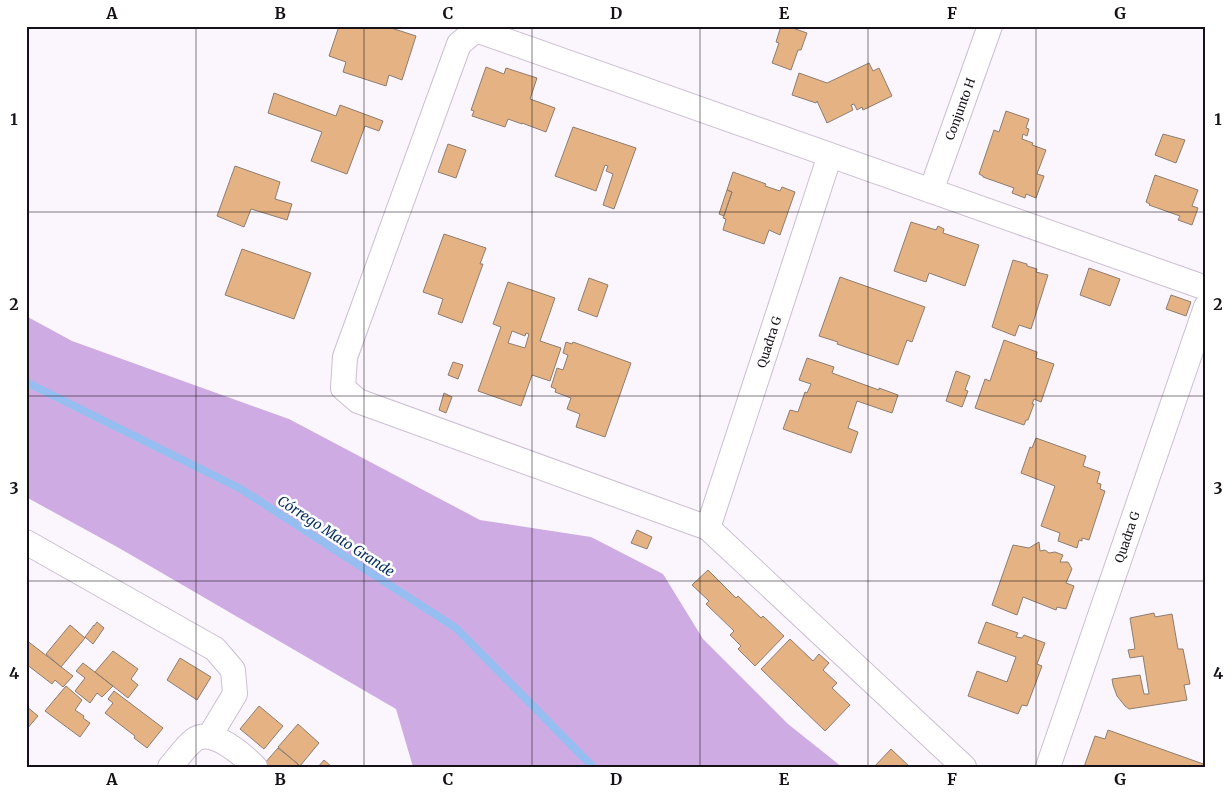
<svg xmlns="http://www.w3.org/2000/svg" width="1232" height="793" font-family="Merriweather,serif">
<style>
.forest{fill:#ceace3}
.lines{fill:none;stroke-linecap:round;stroke-linejoin:round}
.stream{stroke:#96bef1;stroke-width:8}
.building{fill:#e5b284;stroke:#8e7d6f;fill-rule:evenodd}
.street-casing{stroke:#cbbed2;stroke-width:26}
.street{stroke:#fff;stroke-width:24}
.grid{fill:none;stroke:#161118;stroke-width:1;stroke-opacity:0.55}
.labels{text-anchor:middle;dominant-baseline:central;stroke-width:5;stroke-linejoin:round;paint-order:stroke}
.street-label{font-size:12px;fill:#161118;stroke:#fff}
.water-label{font-size:14px;font-style:italic;fill:#052d5b;stroke:#fff}
.neatline{fill:none;stroke:#161118;stroke-width:2}
.grid-label{font-size:16px;text-anchor:middle;font-weight:bold;fill:#161118}
</style>
<rect width="100%" height="100%" fill="#fbf6fe"/>
<path class="forest" d="M26 316 72 341 289 419 480 520 591 537 663 574 703 639 788 724 842 767H413L396 709 119 548 26 497Z"/>
<g class="lines">
<path class="stream" d="M26 382 241 489 456 628 593 767"/>
</g>
<path class="building" d="M339 26H385L416 36 402 80 389 75 386 86 343 72 346 62 329 56Z
M781 26H787L807 33 801 50H798L791 70 772 63 779 43 776 42Z
M869 63 873 71 879 68 892 96 863 110 862 107 857 110 854 104 851 105 853 110 827 123 817 101 816 103 792 95 799 73 827 83Z
M486 67 504 74 506 68 537 78 530 99 555 108 546 132 522 123V124L508 119 505 127 472 116 474 111 471 110Z
M274 93 336 116 340 105 383 121 379 131 365 126 347 174 311 161 322 132 268 113Z
M1006 111 1029 119 1026 128 1029 129 1027 136 1023 134 1022 139 1033 143 1032 145 1046 150 1037 174 1044 176 1036 198 1026 194 1025 198 1012 193 1014 188 983 177V176L979 174 994 130 999 132Z
M573 127 636 148 614 209 603 205 613 174 606 171 608 166 605 165 596 191 555 176Z
M1163 134 1185 140 1176 163 1155 155Z
M448 144 466 150 456 178 438 172Z
M235 166 280 182 275 199 292 204 287 220 251 209 244 227 217 216Z
M733 172 766 184 765 186 780 191 782 187 795 192 780 235 769 230 764 244 723 230 726 219 723 218 732 192 727 190Z
M1155 175 1198 190 1192 206 1198 208 1192 225 1178 220 1180 216 1149 205 1150 204 1146 202Z
M727 190 732 192 724 216 719 214Z
M911 222 936 230 938 226 944 229 943 233 979 245 965 286 929 273 926 282 894 271Z
M444 234 486 248 480 264H483L462 323 438 314 443 299 423 292Z
M242 249 311 273 294 319 225 295Z
M1013 260 1027 264V266L1037 269 1036 272 1048 275 1031 329 1019 325 1015 336 992 327Z
M1089 268 1120 279 1110 306 1080 295Z
M840 277 925 307 912 342 907 340 898 365 837 344 838 342 819 336Z
M589 278 608 285 597 317 578 310Z
M508 282 555 298 540 341 561 348 550 381 532 375 521 406 478 391 501 327 493 324ZM512 331 525 336 526 333 529 334 525 348 508 343Z
M1171 295 1191 302 1186 316 1166 309Z
M1004 340 1037 352 1036 358 1054 364 1041 402 1034 399 1032 404H1034L1028 420H1026L1024 425 975 408 985 379 990 381Z
M566 342 572 344 573 342 631 363 605 437 576 427 580 414 567 409 571 398 555 392 556 389 551 387 557 368 563 370 568 355 563 353Z
M807 358 834 367 832 373 879 390V388L898 395 892 413 857 401 848 428 858 432 851 453 783 429 790 410 798 412 805 392 807 393 811 384 799 380Z
M453 362 463 365 458 379 448 375Z
M956 371 970 376 965 390 968 391 962 407 946 401Z
M444 393 452 397 446 413 439 410Z
M1036 438 1086 456 1083 466 1100 472 1097 483 1101 484 1100 489 1105 491 1089 540 1082 538V541L1079 540 1077 548 1058 541 1060 533 1041 526 1055 486 1021 473 1030 447 1032 448Z
M637 530 652 537 647 549 631 543Z
M1039 542 1040 551 1045 550 1049 553 1055 552 1063 555 1060 562H1068L1072 569 1066 583 1074 586 1066 609 1057 607 1056 610 1023 597 1017 615 992 605 1013 545 1029 548Z
M708 570 736 598 738 596 761 618 763 616 784 636 755 666 738 649 741 646 730 635 734 631 706 604 709 601 692 585Z
M1154 613 1155 617 1172 614 1178 649H1183L1190 684 1184 685 1187 700 1129 709 1125 706 1117 696 1113 685 1112 679 1140 675 1144 694H1149L1143 656 1130 658 1128 650 1135 649 1130 618Z
M97 622 104 628 93 644 85 637 94 625V626Z
M986 622 1018 633 1016 637 1022 638 1024 635 1045 643 1037 664 1042 666 1027 706 1022 705 1018 714 968 696 977 671 1007 682 1016 657 978 643Z
M70 625 85 638 61 667 46 654Z
M790 639 813 661 819 654 829 663 823 670 837 683 832 688 850 705 825 731 761 669Z
M26 640 73 676 63 687 55 680 52 684 26 664Z
M113 651 138 669 131 679 138 685 128 698 95 672Z
M180 658 211 677 197 700 167 680Z
M83 663 113 686 102 697 97 693 90 703 75 691 85 678 76 671Z
M66 686 82 700 75 710 84 716 83 718 90 723 80 737 45 711Z
M114 691 163 728 147 748 134 738 135 736 105 713 113 703 108 699Z
M26 706 38 716 26 730Z
M259 706 283 726 264 749 240 729Z
M298 724 319 743 300 766 278 747Z
M1108 730 1206 765V767H1084L1095 736 1105 739Z
M278 748 298 764 296 767H267L264 764Z
M891 749 910 767H874Z
M324 760 332 767H318Z"/>
<g class="lines">
<defs>
<path id="street" d="M931 191 990 26
M708 528 830 155
M26 542 215 649 233 670 235 694 209 737
M170 767C178 758 185 747 194 740 212 727 243 755 255 767
M964 767 708 528 358 401 343 388 345 357 459 44 476 30 1206 288
M1048 767 1206 307"/>
</defs>
<use href="#street" class="street-casing"/>
<use href="#street" class="street"/>
</g>
<path class="grid" d="M196 26V767M364 26V767M532 26V767M700 26V767M868 26V767M1036 26V767M26 212H1206M26 396H1206M26 581H1206"/>
<g class="labels">
<g class="street-label">
<text transform="translate(960 109) rotate(-70)">Conjunto H</text>
<text transform="translate(769 342) rotate(-72)">Quadra G</text>
<text transform="translate(1127 537) rotate(-71)">Quadra G</text>
</g>
<g class="water-label">
<text transform="translate(336 536) rotate(33)">Córrego Mato Grande</text>
</g>
</g>
<rect width="1232" height="793" fill="none" stroke="#ffffff" stroke-width="55"/>
<rect x="28" y="28" width="1176" height="738" class="neatline"/>
<g class="grid-label">
<text x="112" y="19">A</text>
<text x="280" y="19">B</text>
<text x="448" y="19">C</text>
<text x="616" y="19">D</text>
<text x="784" y="19">E</text>
<text x="952" y="19">F</text>
<text x="1120" y="19">G</text>
<text x="14" y="125">1</text>
<text x="1218" y="125">1</text>
<text x="14" y="310">2</text>
<text x="1218" y="310">2</text>
<text x="14" y="494">3</text>
<text x="1218" y="494">3</text>
<text x="14" y="679">4</text>
<text x="1218" y="679">4</text>
<text x="112" y="785">A</text>
<text x="280" y="785">B</text>
<text x="448" y="785">C</text>
<text x="616" y="785">D</text>
<text x="784" y="785">E</text>
<text x="952" y="785">F</text>
<text x="1120" y="785">G</text>
</g>
</svg>
